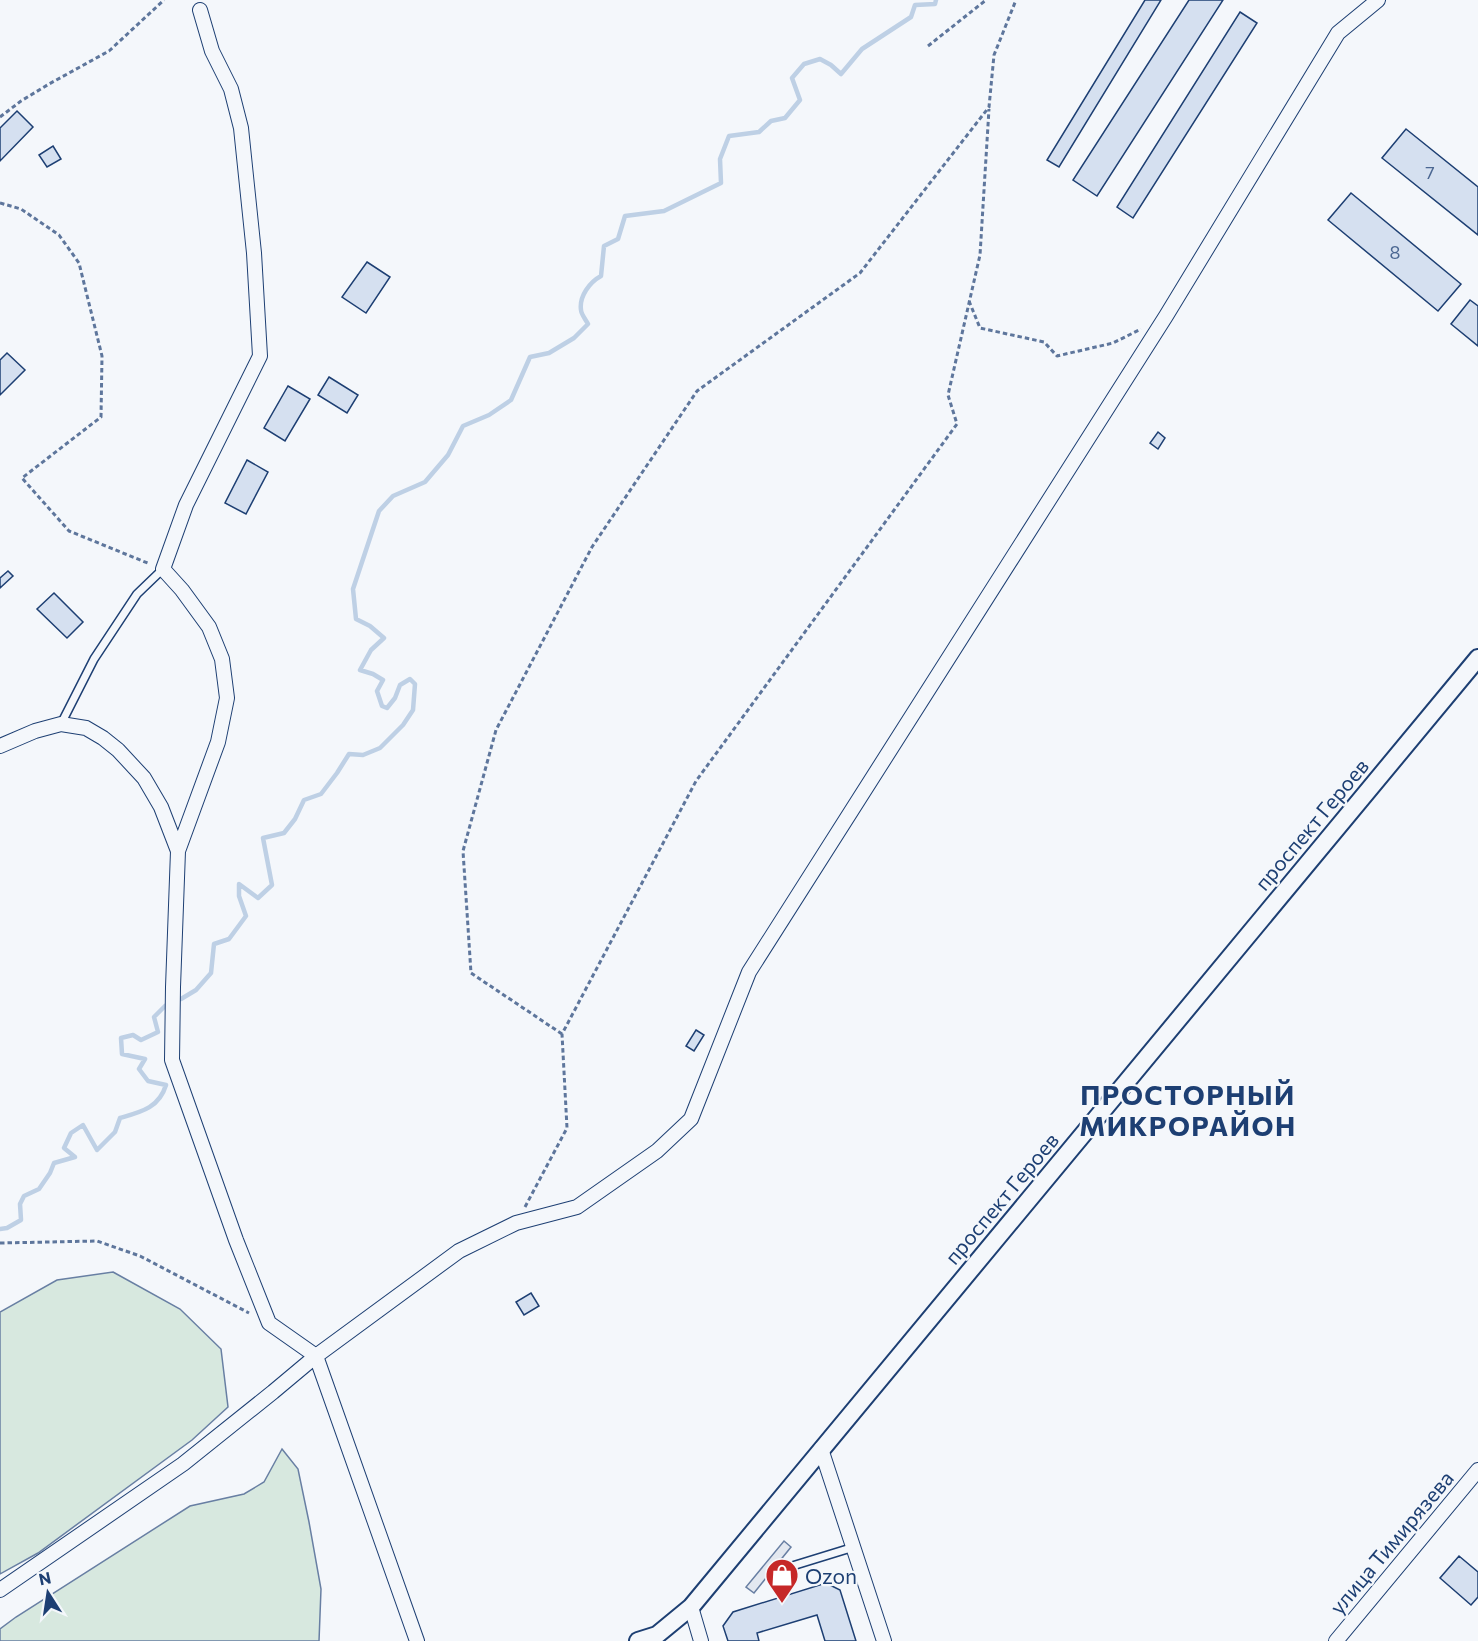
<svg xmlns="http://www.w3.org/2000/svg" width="1478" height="1641" font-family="Commissioner,sans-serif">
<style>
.green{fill:#d7e8df;stroke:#687fa3;stroke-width:1.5}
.parking{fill:#e3e8f0;stroke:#687fa3;stroke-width:1.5}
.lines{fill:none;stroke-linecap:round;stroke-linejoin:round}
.stream{stroke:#bed0e5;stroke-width:4.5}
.building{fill:#d5e0f0;stroke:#1d3f73;stroke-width:1.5}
.service-casing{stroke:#1d3f73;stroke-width:10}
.minor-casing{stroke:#1d3f73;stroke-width:16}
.tertiary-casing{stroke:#1d3f73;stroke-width:20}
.path{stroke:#5e769c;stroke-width:3;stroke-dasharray:4.5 3;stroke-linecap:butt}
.service{stroke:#f4f7fb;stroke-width:7}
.minor{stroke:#f4f7fb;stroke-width:14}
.tertiary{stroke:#f4f7fb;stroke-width:16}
.labels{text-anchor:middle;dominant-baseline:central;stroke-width:4.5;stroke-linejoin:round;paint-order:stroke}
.number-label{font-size:18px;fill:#4b6792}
.street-label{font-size:21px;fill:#1d3f73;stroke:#f4f7fb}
.poi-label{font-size:21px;fill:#1d3f73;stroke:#f4f7fb;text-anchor:start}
.district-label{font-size:27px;font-weight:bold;letter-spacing:1.5px;fill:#1d3f73;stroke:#f4f7fb}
</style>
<rect width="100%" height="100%" fill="#f4f7fb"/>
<path class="green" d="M113 1272 180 1309 221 1349 228 1407 192 1440 38 1553 0 1574V1312L57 1280Z
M282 1449 298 1469 309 1522 321 1589 319 1641H0V1629L16 1617 190 1506 244 1494 264 1482Z"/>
<path class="parking" d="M784 1541 791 1547 754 1593 746 1587Z"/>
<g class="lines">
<path class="stream" d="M181 999 196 990 211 973 214 944 229 939 246 916 239 896V884L258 898 272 885 263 838 284 833 295 819 304 800 321 794 337 773 349 754 363 755 380 748 403 725 413 710 415 684 410 679 400 685 395 698 387 708 382 706 377 691 383 680 373 674 360 670 371 650 384 638 370 626 356 619 353 589 379 511 393 496 425 482 448 455 463 426 489 415 511 400 530 357 549 353 574 338 588 324C586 320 581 314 581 310 579 296 590 282 601 276L604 246 618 239 625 216 664 211 721 183 720 159 729 136 759 132 771 121 785 118 800 100 792 78 804 64 820 59 831 65 841 74 862 49 911 17 915 5 935 4 936 0
M0 1229 7 1228 21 1220 20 1204 24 1196 39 1189 50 1173 54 1163 75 1157 64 1148 71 1133 83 1125 97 1150 115 1132 120 1118C141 1112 159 1108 166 1085L148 1081 139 1069 145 1059 122 1054 121 1038 133 1035 141 1040 158 1032 154 1017 165 1006"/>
</g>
<path class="building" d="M1145 0H1161L1059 167 1047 160Z
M1189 0H1223L1097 196 1073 180Z
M1240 12 1257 23 1133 218 1117 207Z
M17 111 33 127 0 161V128Z
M1406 129 1478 187V235L1382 158Z
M53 146 61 159 47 167 39 155Z
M1351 193 1461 284 1438 311 1328 220Z
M367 262 390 277 366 313 342 297Z
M1470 300 1478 306V346L1451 324Z
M7 353 25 370 0 395V360Z
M329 377 358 395 347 413 318 395Z
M288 386 310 399 285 441 264 428Z
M1158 432 1165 438 1158 449 1150 443Z
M247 460 268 472 246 514 225 503Z
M8 571 13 576 0 588V578Z
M54 593 83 622 67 638 37 609Z
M696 1030 704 1035 694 1051 686 1046Z
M531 1293 539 1306 524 1315 516 1302Z
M1459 1556 1478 1572V1597L1471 1605 1440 1578Z
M826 1583 840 1590 856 1641H825L817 1615 757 1633 759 1641H728L723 1626 733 1612Z"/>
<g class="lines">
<defs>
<path id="service" d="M61 724 94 659 137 594 163 569
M776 1571 854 1547"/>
<path id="minor" d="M0 746 35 731 61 724 86 728 103 738 118 750 144 778 161 807 178 851 173 987 172 1060 236 1240 269 1323 316 1356 417 1641
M178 851 218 742 227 698 222 659 209 627 182 590 163 569 186 505 260 356 254 253 241 128 231 89 212 51 200 10
M821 1449 884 1641
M0 1590 183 1464 273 1392 316 1356 459 1251 516 1223 577 1207 657 1151 691 1119 749 972 1166 316 1338 33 1378 0
M691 1607 701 1641
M1336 1641 1478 1470"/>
<path id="tertiary" d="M638 1641 657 1635 691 1607 1478 658"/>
</defs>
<use href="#service" class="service-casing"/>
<use href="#minor" class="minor-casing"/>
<use href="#tertiary" class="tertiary-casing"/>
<path class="path" d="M928 46 986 0
M0 117 21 101 49 84 109 51 164 0
M0 203 21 209 59 235 79 263 102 356 101 417 22 478 69 531 150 564
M969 301 980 328 1044 342 1057 356 1113 343 1141 329
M562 1034 471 973 463 851 496 730 592 547 697 391 860 273 989 107 994 55 1016 0
M525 1207 567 1128 562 1034 696 781 957 424 948 395 980 255 989 109
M0 1243 97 1241 140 1256 249 1313"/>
<use href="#service" class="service"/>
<use href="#minor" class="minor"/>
<use href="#tertiary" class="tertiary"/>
</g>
<defs>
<symbol id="shop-pin" viewBox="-11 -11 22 30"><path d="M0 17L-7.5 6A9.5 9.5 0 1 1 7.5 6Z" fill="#c62828" stroke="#f4f7fb"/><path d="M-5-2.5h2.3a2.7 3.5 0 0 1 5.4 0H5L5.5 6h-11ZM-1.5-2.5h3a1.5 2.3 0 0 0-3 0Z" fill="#fff"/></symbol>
</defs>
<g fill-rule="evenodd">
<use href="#shop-pin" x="763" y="1556" width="38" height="52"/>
</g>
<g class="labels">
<g class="number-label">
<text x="1430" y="172">7</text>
<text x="1395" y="252">8</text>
</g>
<g class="street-label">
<text transform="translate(1311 824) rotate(-50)">проспект Героев</text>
<text transform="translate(1001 1198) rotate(-50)">проспект Героев</text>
<text transform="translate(1391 1542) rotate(-50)">улица Тимирязева</text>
</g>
<g class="poi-label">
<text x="805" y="1575">Ozon</text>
</g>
<g class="district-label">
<text x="1188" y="1094">ПРОСТОРНЫЙ<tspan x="1188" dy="31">МИКРОРАЙОН</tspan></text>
</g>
</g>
<g transform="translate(48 1593) rotate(348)" stroke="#f4f7fb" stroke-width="4.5" paint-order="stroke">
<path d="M0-4.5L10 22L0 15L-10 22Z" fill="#1d3f73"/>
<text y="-9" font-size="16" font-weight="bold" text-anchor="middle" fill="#1d3f73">N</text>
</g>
</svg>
